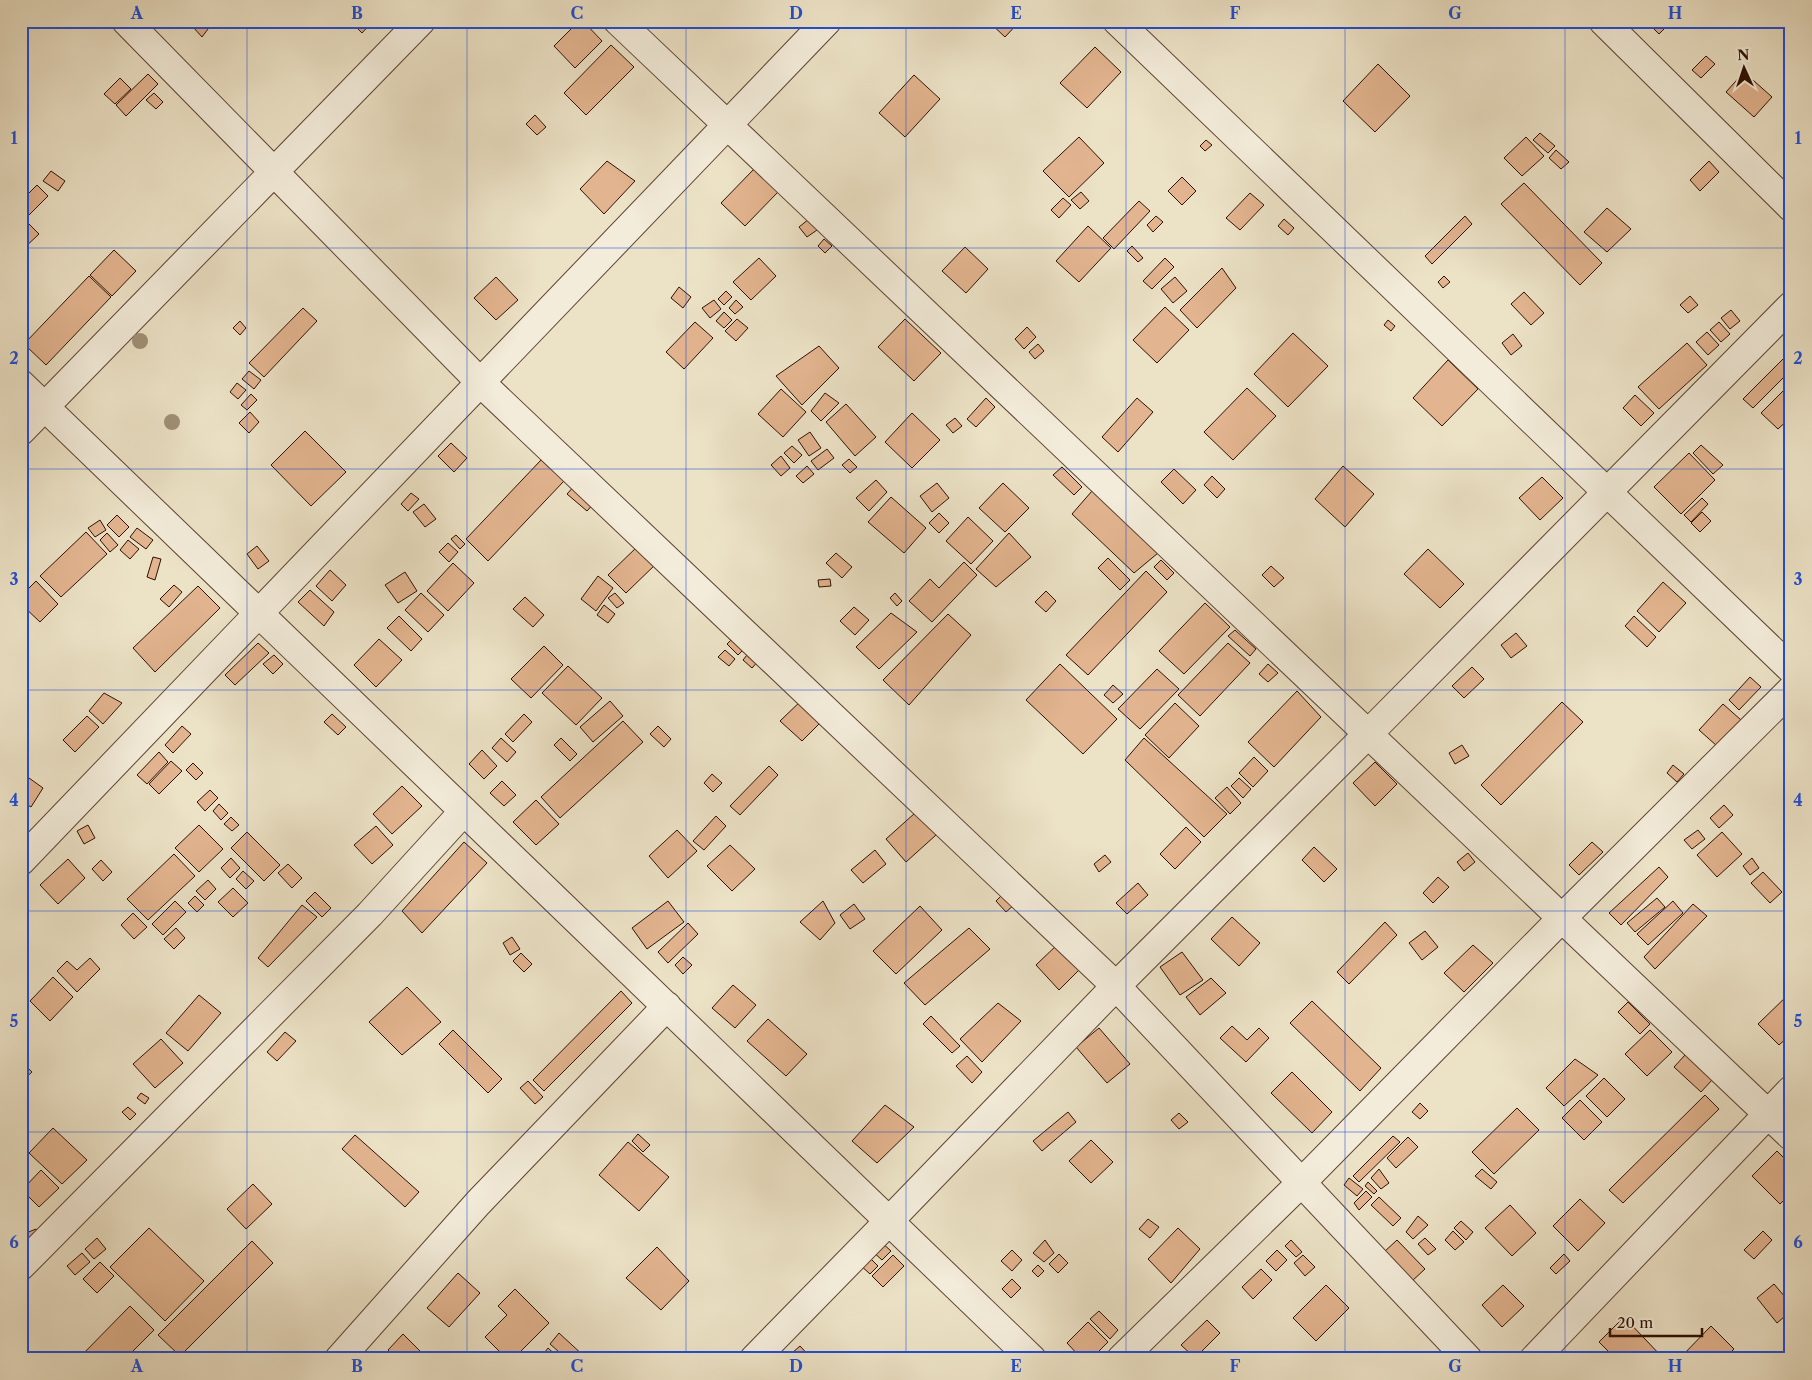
<svg xmlns="http://www.w3.org/2000/svg" width="1812" height="1380" font-family="'Libre Caslon Text',serif">
<style>
.building{fill:#e2b48f;stroke:#2f1002}
.lines{fill:none;stroke-linecap:round;stroke-linejoin:round}
.minor-casing{stroke:#5e4433;stroke-width:30}
.minor{stroke:#f3ecda;stroke-width:28}
.tree{fill:#a09176}
.grid{fill:none;stroke:#1d4ed8;stroke-width:1;stroke-opacity:0.55}
.neatline{fill:none;stroke:#1d4ed8;stroke-width:2}
.grid-label{font-size:16px;text-anchor:middle;font-weight:bold;fill:#1d4ed8}
</style>
<rect width="100%" height="100%" fill="#ece2c6"/>
<filter id="stains"><feTurbulence type="fractalNoise" baseFrequency=".004" numOctaves="4"/><feColorMatrix values="0 0 0 0 .2 0 0 0 0 .09 0 0 0 0 .02 0 0 0 .5 -.17"/></filter>
<radialGradient id="worn" r=".72"><stop offset=".6" stop-color="#630" stop-opacity="0"/><stop offset="1" stop-color="#630" stop-opacity=".3"/></radialGradient>
<path class="building" d="M199 21 208 29 202 37 193 27Z
M350 21H373L362 33Z
M579 21H583L602 41 575 68 554 46Z
M988 21H1020L1005 37Z
M1464 21H1480L1472 29Z
M1654 21H1672L1659 34 1650 25Z
M611 45 634 67 586 115 564 93Z
M1095 47 1121 72 1087 108 1060 83Z
M1706 56 1715 64 1701 78 1692 70Z
M1378 64 1410 96 1375 132 1343 101Z
M1744 72 1772 97 1754 117 1726 92Z
M148 74 158 84 126 116 116 105Z
M914 75 940 99 905 137 879 113Z
M120 78 131 89 115 104 104 94Z
M154 93 163 102 156 109 146 100Z
M535 115 546 127 537 135 526 124Z
M1540 133 1555 146 1548 153 1533 140Z
M1079 137 1104 163 1069 197 1043 171Z
M1526 137 1544 156 1522 176 1504 158Z
M1206 140 1212 145 1205 151 1200 146Z
M1556 150 1569 162 1561 169 1549 158Z
M607 161 635 181 604 214 580 189Z
M1709 161 1719 172 1700 191 1690 180Z
M754 169 778 192 745 226 721 203Z
M51 171 65 181 58 191 43 181Z
M1182 177 1196 191 1182 205 1168 191Z
M1524 183 1602 263 1580 285 1501 204Z
M37 185 48 196 24 220 21 218V196L24 198Z
M1081 192 1089 201 1080 209 1071 200Z
M1250 193 1264 205 1240 230 1226 218Z
M1063 198 1071 205 1059 218 1051 210Z
M1139 201 1150 211 1114 249 1103 238Z
M1607 208 1631 229 1607 252 1584 232Z
M1156 216 1163 222 1153 232 1147 225Z
M1465 216 1472 224 1432 264 1425 256Z
M809 219 817 230 807 237 799 227Z
M1284 219 1294 228 1288 235 1278 226Z
M27 222 39 234 21 251V227Z
M1088 226 1111 248 1079 282 1056 261Z
M824 239 832 246 825 253 818 246Z
M1132 246 1143 258 1138 262 1127 251Z
M965 247 988 269 966 293 942 271Z
M114 250 136 271 112 296 90 275Z
M759 258 776 276 751 300 733 282Z
M1165 258 1174 267 1152 289 1143 281Z
M1222 268 1236 288 1197 328 1180 310Z
M89 276 111 297 46 365 24 344Z
M1444 276 1450 282 1443 288 1438 282Z
M496 277 518 300 496 320 474 298Z
M1175 277 1187 291 1173 303 1161 289Z
M679 287 691 297 683 308 671 298Z
M726 291 732 297 724 305 718 299Z
M1524 292 1544 313 1531 325 1511 304Z
M1690 296 1698 305 1688 313 1680 305Z
M714 300 721 309 710 318 702 308Z
M736 300 743 307 735 314 729 308Z
M1165 307 1189 330 1157 363 1133 340Z
M303 308 317 321 264 377 249 363Z
M1731 310 1740 321 1730 329 1721 318Z
M724 312 732 320 724 328 716 321Z
M737 319 748 328 736 341 725 331Z
M905 319 941 353 914 381 878 347Z
M1388 320 1395 326 1391 331 1384 325Z
M240 321 246 328 240 335 233 328Z
M695 322 713 338 684 369 666 352Z
M1719 322 1730 334 1721 342 1710 330Z
M1027 327 1036 337 1024 349 1015 339Z
M1707 332 1719 345 1708 355 1696 342Z
M1293 333 1328 366 1288 407 1254 374Z
M1513 334 1522 346 1511 355 1502 343Z
M1687 343 1707 365 1659 409 1638 387Z
M1038 344 1044 351 1035 359 1029 352Z
M819 346 839 368 802 405 776 376Z
M1791 351V370L1753 408 1743 399Z
M1448 360 1478 389 1442 426 1413 398Z
M249 371 261 380 254 389 242 379Z
M237 383 246 390 238 399 230 392Z
M1791 383V417L1778 429 1761 413Z
M1247 388 1276 416 1233 460 1204 432Z
M781 389 806 412 783 437 758 414Z
M825 393 839 403 821 421 811 411Z
M251 394 257 400 247 410 241 405Z
M1635 395 1654 413 1641 426 1623 408Z
M986 398 995 407 976 427 967 419Z
M1137 398 1153 412 1118 452 1102 437Z
M846 404 876 437 855 456 826 422Z
M250 412 259 422 249 433 239 423Z
M912 413 940 440 912 468 885 442Z
M955 418 962 426 953 433 946 425Z
M305 431 346 472 311 506 271 465Z
M810 432 821 448 809 456 798 440Z
M451 443 467 458 454 472 438 456Z
M1701 445 1723 465 1713 474 1693 453Z
M792 446 802 455 794 463 784 453Z
M827 449 834 458 818 470 811 461Z
M1689 453 1715 480 1681 514 1654 487Z
M781 456 790 468 781 476 771 465Z
M849 459 857 467 850 473 842 465Z
M541 460 564 481 488 561 466 539Z
M807 466 814 474 803 483 796 476Z
M1343 466 1374 494 1345 527 1315 499Z
M1062 467 1082 487 1074 495 1053 475Z
M1174 469 1196 490 1183 504 1161 482Z
M1212 476 1225 489 1217 498 1204 485Z
M1542 477 1563 498 1540 520 1519 498Z
M876 480 887 492 869 511 856 498Z
M937 483 949 498 932 512 920 496Z
M1003 483 1029 508 1005 532 979 508Z
M576 484 596 501 587 511 567 494Z
M1092 491 1158 553 1134 573 1072 514Z
M411 493 419 499 408 511 401 504Z
M891 497 926 528 904 553 868 522Z
M1702 498 1708 504 1691 522 1684 515Z
M424 504 436 519 425 527 413 512Z
M1702 512 1711 521 1700 532 1691 523Z
M939 513 949 523 939 533 929 523Z
M117 515 129 527 119 537 107 525Z
M968 517 993 541 971 564 946 541Z
M100 520 106 530 95 537 88 528Z
M137 528 153 540 146 549 130 537Z
M86 532 107 554 61 597 40 576Z
M107 533 118 545 110 552 100 540Z
M1009 533 1031 557 996 587 976 569Z
M456 535 465 544 460 549 451 539Z
M128 540 139 549 130 559 120 550Z
M448 543 458 552 449 562 439 552Z
M640 544 658 562 626 593 608 575Z
M257 546 269 561 258 569 247 554Z
M1428 549 1464 584 1440 608 1404 574Z
M836 553 852 567 842 578 826 563Z
M153 557 161 559 155 580 147 577Z
M1108 558 1130 580 1120 590 1098 568Z
M1161 560 1174 573 1167 580 1154 567Z
M964 562 977 575 932 622 909 601 930 579 939 588Z
M453 563 474 583 448 611 427 591Z
M1271 566 1284 578 1274 587 1262 575Z
M330 570 346 585 332 601 316 586Z
M1146 571 1167 592 1088 675 1066 655Z
M405 572 417 591 398 603 385 585Z
M598 576 613 588 596 611 581 599Z
M830 579 831 586 819 587 818 580Z
M36 581 58 604 40 622 21 604V596Z
M1663 582 1686 603 1659 632 1637 611Z
M174 585 182 592 169 607 160 599Z
M198 586 220 608 155 672 133 648Z
M310 590 334 612 324 626 298 602Z
M1046 591 1056 601 1046 612 1035 602Z
M421 593 444 615 428 632 405 610Z
M615 593 624 603 617 608 608 598Z
M895 593 902 601 897 606 890 598Z
M525 597 544 615 533 627 513 609Z
M1205 603 1230 627 1184 674 1159 651Z
M604 605 615 614 608 623 597 615Z
M854 607 869 620 855 635 840 621Z
M891 613 917 632 879 669 856 647Z
M948 614 971 635 909 705 883 680Z
M399 616 422 639 411 651 387 628Z
M1634 616 1656 637 1647 647 1625 626Z
M1235 630 1256 649 1250 656 1228 636Z
M1516 633 1527 646 1511 658 1501 645Z
M736 635 747 646 738 655 727 644Z
M379 639 402 660 376 687 354 665Z
M258 643 269 653 235 685 225 675Z
M1228 643 1250 663 1200 716 1178 695Z
M544 646 563 665 531 698 511 679Z
M725 650 735 659 729 666 718 657Z
M751 650 761 658 752 668 743 660Z
M274 655 283 664 273 674 263 664Z
M1060 664 1117 719 1083 754 1026 700Z
M1268 664 1278 673 1268 682 1259 674Z
M568 666 602 698 576 725 542 693Z
M1472 667 1484 679 1464 698 1452 686Z
M1157 669 1179 689 1140 729 1118 709Z
M1750 677 1761 687 1739 710 1729 700Z
M1113 685 1123 694 1113 703 1104 695Z
M1297 691 1321 717 1274 767 1248 742Z
M104 693 122 703 103 724 89 711Z
M805 697 825 718 802 741 780 721Z
M610 701 623 716 593 742 580 727Z
M1562 702 1583 722 1501 805 1481 785Z
M1175 703 1199 726 1169 758 1145 735Z
M1723 704 1741 720 1717 746 1699 730Z
M332 714 346 727 338 735 324 722Z
M524 714 532 722 513 742 505 734Z
M87 716 99 727 75 752 63 740Z
M623 721 643 742 560 818 541 797Z
M182 726 191 734 173 753 165 745Z
M658 726 671 739 664 747 650 734Z
M501 738 516 752 507 762 492 748Z
M561 738 577 754 570 761 554 745Z
M1144 738 1227 814 1204 837 1125 760Z
M1462 745 1469 756 1455 764 1449 753Z
M482 750 497 766 484 779 469 764Z
M159 752 168 762 147 784 137 775Z
M1254 757 1268 771 1253 787 1239 773Z
M171 761 182 771 159 794 149 784Z
M1375 762 1397 784 1375 806 1353 783Z
M193 763 203 773 196 780 186 770Z
M1673 765 1684 774 1677 782 1667 773Z
M769 766 778 775 740 815 730 806Z
M712 774 722 783 713 792 704 783Z
M29 778 43 788 31 807 21 801V788Z
M1239 778 1251 789 1243 798 1231 786Z
M502 781 516 795 504 806 490 793Z
M402 786 422 806 392 834 373 814Z
M1227 787 1241 803 1230 814 1215 798Z
M210 790 218 798 205 811 197 802Z
M536 800 559 824 536 845 513 822Z
M219 804 228 813 221 820 213 811Z
M1724 805 1733 815 1719 828 1710 818Z
M915 813 936 835 906 862 886 839Z
M716 816 726 826 704 850 693 841Z
M231 817 239 825 232 831 224 824Z
M88 825 95 838 84 844 77 831Z
M199 825 223 849 199 872 175 848Z
M376 826 393 845 372 864 354 845Z
M1186 827 1201 842 1175 869 1160 854Z
M677 830 697 851 668 878 649 856Z
M1698 830 1705 839 1692 849 1684 840Z
M247 832 280 865 264 881 231 848Z
M1722 832 1742 854 1717 877 1697 855Z
M464 842 487 863 422 933 402 911Z
M1592 842 1603 852 1579 875 1569 865Z
M730 845 755 869 732 891 707 866Z
M1314 847 1337 869 1324 882 1302 860Z
M875 850 886 864 863 883 851 870Z
M1468 853 1475 862 1464 871 1457 862Z
M174 854 195 876 148 920 127 899Z
M1105 855 1111 862 1099 872 1094 864Z
M231 858 240 868 230 878 221 868Z
M1752 858 1759 868 1750 875 1743 866Z
M68 859 85 878 58 904 40 885Z
M101 860 112 872 103 881 92 869Z
M288 864 302 878 292 888 278 873Z
M1659 867 1668 877 1621 925 1609 913Z
M243 871 254 881 246 889 236 879Z
M1763 872 1782 892 1770 903 1751 883Z
M1438 877 1449 887 1433 903 1423 893Z
M208 880 216 889 205 900 196 891Z
M1138 883 1148 895 1127 914 1116 903Z
M233 888 248 903 233 917 218 902Z
M315 892 331 908 322 917 306 901Z
M1005 892 1015 904 1006 912 996 901Z
M195 896 204 905 197 912 188 903Z
M1657 898 1665 907 1635 932 1627 923Z
M175 901 186 912 163 935 152 924Z
M668 901 684 922 647 949 632 928Z
M823 901 835 923 820 940 800 922Z
M1673 901 1683 913 1648 945 1637 934Z
M854 904 865 919 850 929 840 915Z
M1693 904 1707 916 1655 969 1644 957Z
M302 905 317 917 268 967 258 958Z
M920 906 942 930 896 974 873 951Z
M133 913 147 927 134 939 121 925Z
M1232 917 1260 943 1239 966 1211 939Z
M1385 922 1397 935 1349 984 1337 972Z
M688 923 698 934 668 963 658 952Z
M176 928 185 938 174 949 164 939Z
M969 928 990 949 925 1005 904 983Z
M1425 931 1438 947 1422 960 1409 943Z
M512 937 520 949 510 955 503 943Z
M1059 943 1082 967 1059 990 1036 965Z
M1473 945 1493 963 1464 992 1444 973Z
M1182 952 1203 980 1180 995 1160 967Z
M521 953 532 964 524 972 513 961Z
M683 957 692 965 683 974 675 965Z
M90 958 100 969 77 992 57 971 67 961 77 970Z
M53 977 73 997 50 1021 30 1001Z
M1211 978 1226 993 1200 1015 1186 997Z
M733 985 756 1005 735 1028 712 1008Z
M407 987 441 1022 402 1055 369 1022Z
M621 991 632 1003 544 1091 533 1080Z
M1791 992V1034L1779 1045 1758 1024Z
M199 995 221 1013 188 1051 166 1033Z
M1312 1001 1381 1068 1360 1091 1290 1023Z
M1628 1002 1650 1024 1640 1034 1618 1012Z
M998 1003 1021 1021 982 1062 960 1039Z
M21 1016 28 1023 21 1029Z
M931 1016 960 1046 952 1053 923 1024Z
M768 1019 807 1054 786 1076 747 1041Z
M1232 1026 1247 1040 1259 1028 1269 1038 1246 1062 1220 1038Z
M1099 1028 1130 1064 1107 1083 1076 1047Z
M453 1030 502 1079 488 1093 439 1044Z
M1650 1030 1672 1052 1647 1076 1625 1054Z
M285 1032 296 1041 277 1061 267 1052Z
M161 1039 183 1063 155 1088 133 1064Z
M1685 1055 1712 1080 1701 1092 1674 1067Z
M967 1056 982 1072 972 1083 956 1066Z
M1575 1059 1598 1075 1564 1106 1546 1088Z
M21 1061 32 1072 23 1080 21 1079Z
M1292 1072 1332 1112 1312 1133 1271 1093Z
M1604 1078 1625 1099 1607 1117 1586 1096Z
M528 1081 543 1097 535 1104 520 1088Z
M141 1093 149 1098 145 1104 137 1098Z
M1705 1095 1719 1109 1623 1203 1609 1190Z
M1580 1100 1602 1122 1584 1140 1562 1118Z
M1420 1103 1428 1111 1420 1119 1412 1112Z
M885 1105 914 1127 877 1163 852 1141Z
M128 1107 136 1114 130 1120 122 1112Z
M1517 1108 1539 1130 1494 1174 1472 1152Z
M1068 1112 1076 1122 1042 1151 1033 1141Z
M1179 1113 1188 1122 1179 1129 1171 1120Z
M53 1128 87 1160 62 1184 29 1153Z
M638 1134 650 1145 643 1152 632 1141Z
M355 1135 419 1192 405 1207 342 1149Z
M1393 1136 1400 1142 1359 1182 1353 1176Z
M1408 1137 1418 1147 1396 1168 1387 1158Z
M1091 1140 1113 1162 1091 1183 1069 1161Z
M628 1142 669 1177 639 1211 599 1175Z
M1777 1151 1791 1165V1193L1780 1204 1752 1176Z
M1379 1169 1389 1183 1381 1189 1371 1178Z
M1482 1169 1497 1182 1491 1189 1475 1176Z
M41 1170 59 1188 39 1207 22 1190Z
M1349 1178 1363 1189 1357 1196 1344 1185Z
M1368 1182 1377 1191 1374 1194 1365 1186Z
M253 1184 272 1204 246 1229 227 1209Z
M1366 1191 1372 1197 1359 1210 1354 1203Z
M1379 1197 1401 1218 1393 1226 1371 1205Z
M1580 1199 1605 1223 1578 1251 1553 1226Z
M1510 1205 1536 1233 1512 1256 1485 1228Z
M1418 1216 1428 1225 1413 1239 1406 1232Z
M1148 1219 1159 1227 1150 1238 1139 1229Z
M1461 1221 1473 1232 1466 1240 1454 1228Z
M149 1228 204 1281 165 1321 110 1267Z
M1178 1228 1200 1249 1171 1283 1148 1259Z
M36 1229 43 1246 21 1254V1235Z
M1453 1231 1464 1242 1455 1250 1445 1240Z
M1763 1231 1772 1240 1754 1259 1744 1250Z
M97 1238 106 1249 94 1259 85 1249Z
M1425 1238 1436 1249 1428 1255 1418 1244Z
M1045 1240 1054 1253 1044 1262 1033 1253Z
M1291 1240 1302 1252 1296 1257 1285 1246Z
M1397 1240 1425 1269 1411 1282 1383 1253Z
M252 1241 273 1263 180 1356 158 1335Z
M881 1242 891 1251 882 1260 872 1251Z
M657 1247 689 1281 661 1310 626 1278Z
M1012 1250 1022 1260 1012 1271 1001 1261Z
M1277 1250 1287 1260 1276 1271 1266 1261Z
M82 1253 90 1262 75 1275 67 1266Z
M1059 1254 1068 1263 1058 1273 1049 1264Z
M1564 1254 1570 1261 1556 1274 1550 1268Z
M893 1255 904 1266 883 1287 872 1276Z
M1303 1255 1315 1267 1305 1276 1294 1263Z
M868 1256 878 1266 870 1274 859 1264Z
M100 1262 114 1276 97 1293 83 1279Z
M1038 1265 1044 1271 1038 1277 1032 1271Z
M1261 1269 1272 1280 1253 1299 1242 1287Z
M458 1273 480 1293 449 1327 427 1308Z
M1012 1279 1021 1288 1011 1298 1002 1289Z
M1774 1284 1791 1304V1311L1777 1323 1757 1298Z
M1326 1285 1349 1308 1316 1341 1293 1318Z
M1503 1285 1524 1306 1502 1327 1482 1305Z
M515 1289 549 1323 513 1359H507L485 1337 507 1315 498 1306Z
M130 1306 154 1330 125 1359H78Z
M1099 1311 1118 1330 1110 1339 1090 1319Z
M1624 1317 1664 1359H1616L1599 1342Z
M1207 1320 1220 1333 1195 1358 1181 1345Z
M1088 1322 1108 1342 1091 1359H1082L1067 1343Z
M1711 1326 1734 1349 1724 1359H1679Z
M559 1333 585 1357 583 1359H567L550 1344Z
M403 1334 428 1359H396L388 1350Z
M800 1346 812 1359H798L792 1353Z
M548 1348 560 1359H545L542 1356Z
M782 1350 788 1356 786 1359H783L778 1354Z"/>
<g class="lines">
<defs>
<path id="minor" d="M126 21 480 382 1116 986 1468 1359
M618 21 1791 1136
M1117 21 1791 669
M1603 21 1791 207
M21 384 1032 1359
M21 431 421 21
M21 861 827 21
M21 1266 370 914 464 811
M339 1359 478 1203 667 1006
M754 1359 889 1221 1116 986 1368 734 1791 306
M1121 1359 1302 1182 1562 918 1791 690
M1534 1359 1791 1090"/>
</defs>
<use href="#minor" class="minor-casing"/>
<use href="#minor" class="minor"/>
</g>
<g class="tree">
<circle cx="140" cy="341" r="8"/>
<circle cx="172" cy="422" r="8"/>
</g>
<path class="grid" d="M247 21V1359M467 21V1359M686 21V1359M906 21V1359M1126 21V1359M1345 21V1359M1565 21V1359M21 248H1791M21 469H1791M21 690H1791M21 911H1791M21 1132H1791"/>
<rect width="1812" height="1380" fill="none" stroke="#ece2c6" stroke-width="55"/>
<g transform="translate(1744 68) rotate(357)" stroke="#f3ecda" stroke-width="4" paint-order="stroke">
<path d="M0-4L9 19L0 12L-9 19Z" fill="#2f1002"/>
<text y="-8" font-size="14" font-weight="bold" text-anchor="middle" fill="#2f1002">N</text>
</g>
<path d="M1610 1328v8h92v-8" fill="none" stroke="#2f1002" stroke-width="2.5"/>
<text x="1617" y="1328" font-size="15" fill="#2f1002" stroke="#f3ecda" stroke-width="4" paint-order="stroke">20 m</text>
<rect x="28" y="28" width="1756" height="1324" class="neatline"/>
<g class="grid-label">
<text x="137" y="19">A</text>
<text x="357" y="19">B</text>
<text x="577" y="19">C</text>
<text x="796" y="19">D</text>
<text x="1016" y="19">E</text>
<text x="1235" y="19">F</text>
<text x="1455" y="19">G</text>
<text x="1675" y="19">H</text>
<text x="14" y="144">1</text>
<text x="1798" y="144">1</text>
<text x="14" y="364">2</text>
<text x="1798" y="364">2</text>
<text x="14" y="585">3</text>
<text x="1798" y="585">3</text>
<text x="14" y="806">4</text>
<text x="1798" y="806">4</text>
<text x="14" y="1027">5</text>
<text x="1798" y="1027">5</text>
<text x="14" y="1248">6</text>
<text x="1798" y="1248">6</text>
<text x="137" y="1372">A</text>
<text x="357" y="1372">B</text>
<text x="577" y="1372">C</text>
<text x="796" y="1372">D</text>
<text x="1016" y="1372">E</text>
<text x="1235" y="1372">F</text>
<text x="1455" y="1372">G</text>
<text x="1675" y="1372">H</text>
</g>
<rect width="100%" height="100%" filter="url(#stains)"/>
<rect width="100%" height="100%" fill="url(#worn)"/>
</svg>
